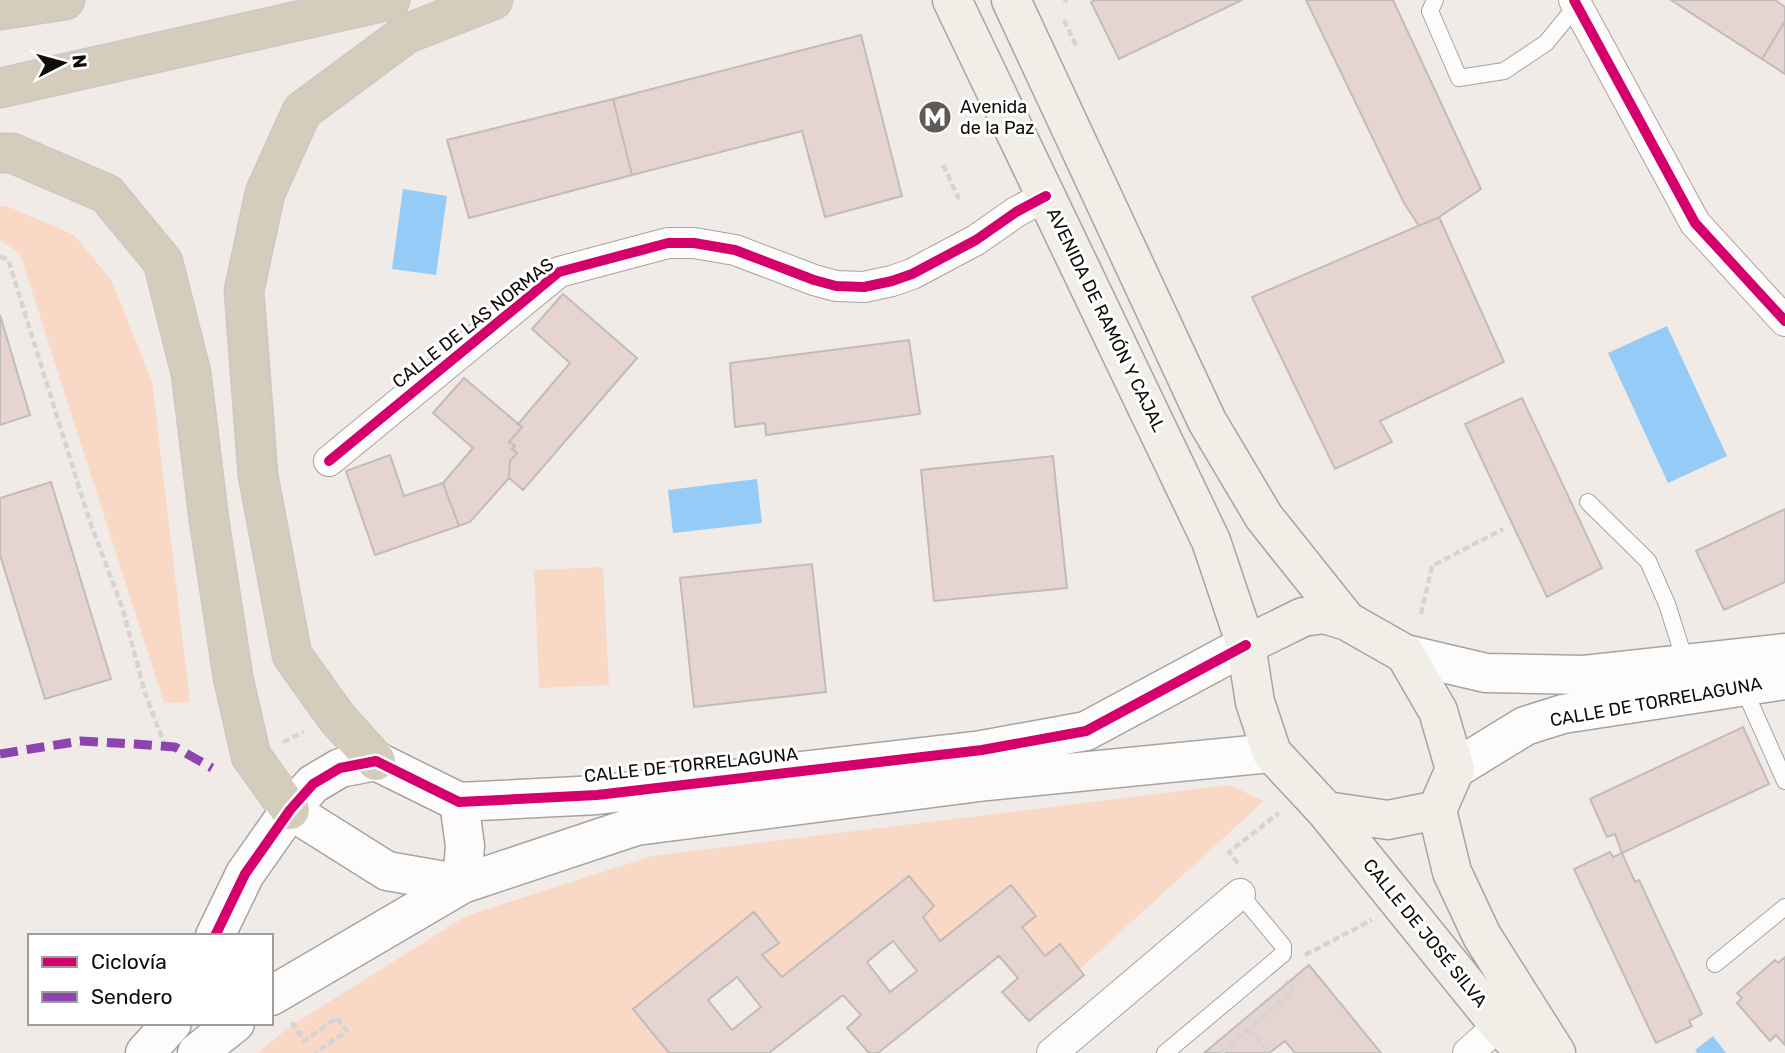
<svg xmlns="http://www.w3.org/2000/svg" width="1785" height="1053" font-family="Rubik,sans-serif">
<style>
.green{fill:#f9d8c6}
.water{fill:#94ccf7}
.building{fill:#e6d4d0;stroke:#c1bcba;stroke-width:2;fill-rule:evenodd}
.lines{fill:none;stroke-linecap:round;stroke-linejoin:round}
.service-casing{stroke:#a7a3a0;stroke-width:18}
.minor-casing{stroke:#a7a3a0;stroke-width:32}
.tertiary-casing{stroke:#a7a3a0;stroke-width:41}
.secondary-casing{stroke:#a7a3a0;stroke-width:41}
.motorway-casing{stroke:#cac7c6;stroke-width:41}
.path{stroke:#d5d3d3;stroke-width:4.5;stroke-dasharray:7 3.5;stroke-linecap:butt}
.service{stroke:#fdfcfc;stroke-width:16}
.minor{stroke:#fdfcfc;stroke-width:30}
.tertiary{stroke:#fdfcfc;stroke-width:38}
.secondary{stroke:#f1eee8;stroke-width:38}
.motorway{stroke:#d5ccbb;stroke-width:38}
.quiet{stroke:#8e44ad;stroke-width:9;stroke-dasharray:18 9;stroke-linecap:butt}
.cycleway-casing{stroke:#fff;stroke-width:15}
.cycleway{stroke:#d6006c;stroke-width:10}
.labels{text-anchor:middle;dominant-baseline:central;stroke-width:6;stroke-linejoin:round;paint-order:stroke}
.poi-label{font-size:18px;fill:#100c0a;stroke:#fff;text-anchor:start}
.street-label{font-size:18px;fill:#100c0a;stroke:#fff}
</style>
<rect width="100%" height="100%" fill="#f1ebe8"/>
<path class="green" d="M0 206H7L74 235 112 281 152 381 190 702 164 703 20 254 0 240Z
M603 567 609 685 539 688 534 570Z
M1229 785 1264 801 1080 969 1060 945 1045 956 1022 927 1036 915 1011 885 940 941 923 917 934 906 909 876 782 977 762 955 779 943 753 912 634 1009 669 1053H258L289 1027 466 916 652 856Z"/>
<path class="water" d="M403 189 447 196 436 275 392 269Z
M1667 326 1727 456 1668 483 1608 353Z
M757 479 762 523 673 533 668 490Z
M1713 1036 1726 1053H1697L1695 1050Z"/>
<path class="building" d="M1096 0H1242L1119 59 1091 2Z
M1306 0H1393L1481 189 1439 217 1419 226 1404 203Z
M1671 0H1775L1785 7V21L1762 59Z
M1785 21V74L1762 59Z
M861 35 902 196 825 217 802 131 632 175 613 99Z
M613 99 632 175 469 218 447 140Z
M1439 217 1504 362 1380 421 1392 442 1335 469 1252 297Z
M563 294 637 358 523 490 509 478 510 461 517 453 512 449 515 446 509 442 522 427 518 424 570 363 532 329Z
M0 315 30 415 0 425Z
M909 340 920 414 766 435 765 423 735 427 730 363Z
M464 378 522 427 509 442 515 446 512 449 517 453 510 461 509 478 470 522 459 526 443 483 473 448 433 413Z
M1522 398 1602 568 1547 597 1465 424Z
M390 455 404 496 443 483 459 526 375 555 346 471Z
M1053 456 1067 588 934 601 921 470Z
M51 482 111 679 45 699 0 555V498Z
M1785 509V582L1724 610 1696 551Z
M812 564 826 692 694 707 680 578Z
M1743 727 1769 784 1622 853 1615 834 1607 837 1590 799Z
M1610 852 1613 857 1622 853 1635 882 1639 880 1702 1014 1689 1021 1692 1026 1656 1043 1574 869Z
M909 876 934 906 923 917 940 941 1011 885 1036 916 1022 927 1045 956 1060 944 1084 975 1029 1021 1002 992 1018 978 999 956 878 1053H869L847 1028 861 1015 843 995 769 1053H669L633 1009 754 912 779 943 762 955 782 977ZM893 941 917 971 890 992 867 962ZM737 977 761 1007 732 1030 708 1000Z
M1785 957V1045L1776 1035 1770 1041 1737 1003 1742 998 1737 993 1775 960 1778 963Z
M1309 965 1381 1053H1295L1285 1041 1269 1053H1204Z"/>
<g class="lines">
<defs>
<path id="service" d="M1435 0 1430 11 1459 78 1504 71 1546 43 1577 5
M1588 502 1648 561 1667 604 1686 664
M1743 687 1785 781
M1715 964 1785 907
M1165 1053 1283 954V946L1240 894"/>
<path id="minor" d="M1574 0 1695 223 1785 321
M329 461 559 272 668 243H694L735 250 814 280 836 286 864 287 892 281 912 274 976 240 1016 212 1046 196
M1052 1053 1240 894
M1468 1053 1499 1025"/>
<path id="tertiary" d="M1405 654 1486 673 1584 675 1785 653
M1455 769 1525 726 1563 714 1785 680
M290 810 387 871 462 884 465 846 459 802
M215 936 245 874 290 810 313 784 340 768 376 761 459 802 597 795 982 750 1086 731 1246 645
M271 996 462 884 636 826 987 781 1272 753
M145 1053 172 1023
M197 1053 235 1023"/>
<path id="secondary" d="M952 0 1211 541 1246 645 1255 702 1272 753 1326 811 1499 1025 1526 1053
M1011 0 1207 421 1264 517 1347 621
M1246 645 1303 617 1324 614 1347 621 1405 654 1438 711 1455 769 1437 810
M1437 810 1452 872 1482 936 1556 1053
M1326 811 1388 820 1437 810"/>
<path id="motorway" d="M0 10 65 0
M0 88 390 0
M0 153H12L107 194 163 262 191 373 209 520 233 677 251 756 290 810
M376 761 337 718 292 655 258 475 244 291 265 193 302 111 406 34 493 0"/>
</defs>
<use href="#service" class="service-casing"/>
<use href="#minor" class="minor-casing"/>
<use href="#tertiary" class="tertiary-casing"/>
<use href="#secondary" class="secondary-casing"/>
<use href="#motorway" class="motorway-casing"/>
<path class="path" d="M1065 3 1066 0
M1064 20 1077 48
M943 165 959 199
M0 257 8 259 89 519 123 610 145 693 165 746
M1421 614 1432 566 1503 529
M283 742 304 732
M1238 863 1229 852 1279 813
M1305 955 1372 920
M292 1022 304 1041 337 1018 347 1031 315 1053
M1250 1029 1269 1053
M1221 1053 1293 991 1286 981"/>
<use href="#service" class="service"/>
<use href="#minor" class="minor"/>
<use href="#tertiary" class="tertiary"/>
<use href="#secondary" class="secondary"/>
<use href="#motorway" class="motorway"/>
<path class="quiet" d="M0 754 80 741 135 744 175 747 212 768"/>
<defs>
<path id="cycleway" d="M1574 0 1695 223 1785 321
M329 461 559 272 668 243H694L735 250 814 280 836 286 864 287 892 281 912 274 976 240 1016 212 1046 196
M215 936 245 874 290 810 313 784 340 768 376 761 459 802 597 795 982 750 1086 731 1246 645"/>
</defs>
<use href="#cycleway" class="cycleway-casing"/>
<use href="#cycleway" class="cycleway"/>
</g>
<defs>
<symbol id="metro-disc" viewBox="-11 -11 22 22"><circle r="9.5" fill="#5f5a58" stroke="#fff"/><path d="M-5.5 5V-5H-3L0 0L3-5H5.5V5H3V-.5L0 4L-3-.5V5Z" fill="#fff"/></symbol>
</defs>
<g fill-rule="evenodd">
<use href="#metro-disc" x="916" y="98" width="38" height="38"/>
</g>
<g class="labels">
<g class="poi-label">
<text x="960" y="107">Avenida<tspan x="960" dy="21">de la Paz</tspan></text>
</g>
<g class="street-label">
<text transform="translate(1106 320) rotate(64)">AVENIDA DE RAMÓN Y CAJAL</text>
<text transform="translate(473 323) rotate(-38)">CALLE DE LAS NORMAS</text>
<text transform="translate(1656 702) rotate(-10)">CALLE DE TORRELAGUNA</text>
<text transform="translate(691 765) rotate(-6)">CALLE DE TORRELAGUNA</text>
<text transform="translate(1425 933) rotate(51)">CALLE DE JOSÉ SILVA</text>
</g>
</g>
<rect x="28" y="934" width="245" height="91" fill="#ffffff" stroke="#9f9e9d" stroke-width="2"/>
<rect x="42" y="957" width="35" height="10" fill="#d6006c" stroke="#9f9e9d" stroke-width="2"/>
<text x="91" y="969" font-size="21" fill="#100c0a">Ciclovía</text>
<rect x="42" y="992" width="35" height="10" fill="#8e44ad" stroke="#9f9e9d" stroke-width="2"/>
<text x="91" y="1004" font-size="21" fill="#100c0a">Sendero</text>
<g transform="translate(63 63) rotate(84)" stroke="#ffffff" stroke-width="5" paint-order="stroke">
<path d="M0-5L12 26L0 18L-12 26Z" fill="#100c0a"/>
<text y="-10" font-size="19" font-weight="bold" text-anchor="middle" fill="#100c0a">N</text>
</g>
</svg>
